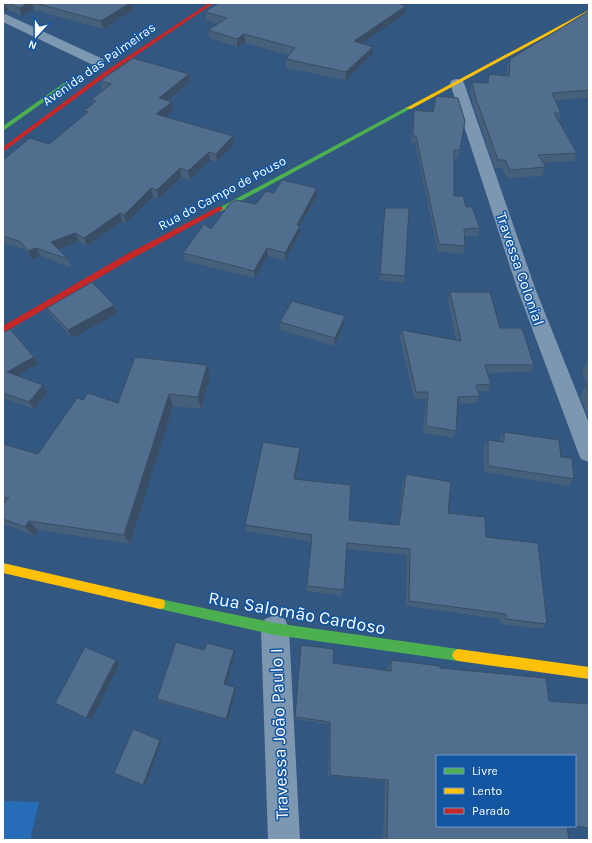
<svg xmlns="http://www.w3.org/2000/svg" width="592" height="843" font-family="Karla,sans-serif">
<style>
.green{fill:#276cb7}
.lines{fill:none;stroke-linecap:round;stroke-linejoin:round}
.street{fill:#7e97b1;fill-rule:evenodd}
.fast{fill:#4caf50;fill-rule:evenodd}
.slow{fill:#ffc107;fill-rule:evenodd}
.jam{fill:#c62828;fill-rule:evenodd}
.wall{fill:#465f7b}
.shaded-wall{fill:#394d64}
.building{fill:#516e8f;stroke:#394d64}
.labels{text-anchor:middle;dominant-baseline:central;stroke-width:3;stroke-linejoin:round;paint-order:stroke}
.far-street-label{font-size:13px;fill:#fff;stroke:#1255a1}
.street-label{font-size:15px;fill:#fff;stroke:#1255a1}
.near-street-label{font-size:18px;fill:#fff;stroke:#1255a1}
</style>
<rect width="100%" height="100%" fill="#325781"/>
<path class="green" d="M3 801 39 802 30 840H3Z"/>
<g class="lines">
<path class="street" d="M3 13 103 59 104 62 98 66 93 65 3 22Z
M457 79 462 80 464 83 535 288 589 423V462L581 459 578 452 517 288 450 83 452 80Z
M275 615 285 619 289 629 300 840H268L261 629 265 619Z"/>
<path class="fast" d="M64 83 69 84 3 131V126Z
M407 107 412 108 222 211H218L217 209Z
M160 599 275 623 458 649 462 651 464 655 462 659 458 661 275 635 160 609 156 608 155 604 156 600Z"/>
<path class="slow" d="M589 10V13L411 109 406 108Z
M3 563 160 599 164 600 165 604 164 608 160 609 3 573Z
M458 649 589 667V679L458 661 454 659 452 655 454 651Z"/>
<path class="jam" d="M209 3H214L110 73 3 152V147L106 71Z
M218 207H222L223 209 133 258 3 333V326L127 254Z"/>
</g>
<path class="wall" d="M3 3H132L133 10 104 29 34 10 22 16 8 10Z
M589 11V98L556 100 561 113 558 120 577 153 574 161 543 163 546 167 542 176 507 178 502 168H495L474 107 470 91 472 82 487 83 489 74 507 76V67L510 59Z
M205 12 405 14 362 43 372 55 346 80 286 68V59L289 55 245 43 237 47 209 38 208 30 218 24 206 20Z
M189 74 190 82 168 101 172 102 173 111 165 117 234 144 217 162 210 160 190 180 181 177 159 199 153 197 126 223 122 222 87 246 79 241 58 249 68 259 72 268 40 256 32 260 26 250 3 243V160L49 144 85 115 84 111 92 104 91 100 103 90H102L100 81Z
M436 96 460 150 458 158H454V196L466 207 480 228 478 236H465V246L463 254 438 252 415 143H411L413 118 414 110 433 112Z
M317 188V196L300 226V233L285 261 268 256 255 278 185 261 183 253 211 229 256 204 274 193Z
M385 208 405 276 404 283 379 280Z
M450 292 500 328 534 365 530 372 488 373 491 384 488 391H478L480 396 476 403 457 404 456 431 453 438 423 433 426 399H414L400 338 402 330 456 341 448 300Z
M114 305 118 313 72 338 51 316 47 308Z
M345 316 344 324 334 346 280 330V322Z
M3 333 34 357 38 364 18 376 43 385 48 392 34 409 3 398Z
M588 361H589V419L580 396 586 386H587L582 371Z
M207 365 210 377 201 409 173 406 130 544 38 530 34 536 3 524V444L38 454 83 400 118 403Z
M504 432 561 457 574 479 568 486 484 472V446L488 440 500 442V439Z
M300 448V456L296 479 349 520 398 525 403 481 406 474 448 513 486 537 547 624 541 629 501 624 500 619 406 606 407 555 347 549 344 590 342 596 306 591 312 542 246 531 245 525Z
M204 650 235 653 226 684 236 689 228 720 161 702 157 699Z
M391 660 437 756 569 840H383L385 781 328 776 329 724 295 719V717L333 663 387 670 388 665Z"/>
<path class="shaded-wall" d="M3 3H5L8 10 3 11Z
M29 3H32L34 10 22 16 19 8Z
M130 3H132L133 10 104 29 101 21Z
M406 6 405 14 354 49V41Z
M244 34 245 43 237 47V39Z
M373 47 372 55 346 80V72Z
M189 74 190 82 161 106 159 98Z
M172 102 173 111 158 123 156 114Z
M233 136 234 144 217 162 216 154Z
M209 152 210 160 190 180 188 171Z
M180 168 181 177 159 199 157 190Z
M151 188 153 197 126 223 124 215Z
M317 188V196L300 226V233L285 261V253L297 225Z
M120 213 122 222 87 246 84 238Z
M75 233 79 241 55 251 51 242Z
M36 248 40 256 32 260 28 251Z
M267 248 268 256 255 278 254 271Z
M114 305 118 313 72 338 68 330Z
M345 316 344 324 334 346 335 338Z
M34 357 38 364 12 379 7 372Z
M207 365 210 377 201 409 198 397Z
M43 385 48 392 34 409 29 402Z
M169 394 173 406 130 544 124 535Z
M300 448V456L294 486V479Z
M29 521 38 530 34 536 25 527Z
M234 650 235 653 226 686 224 684Z
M116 660 120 663 92 719 86 718Z
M235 687 236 689 228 720 226 719Z
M160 740H162L145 785H143Z"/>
<path class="building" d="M7 3H29L19 8Z
M35 3H130L101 21Z
M219 3H397L406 6 354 41 373 47 346 72 286 59 295 48 244 34 237 39 208 30 227 18 205 12Z
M589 11V90L552 93 561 113H554L577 153 538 155 546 167 510 170 505 160H498L476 99 472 82 488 83 489 74 509 76 510 59Z
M133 58 189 74 159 98 172 102 156 114 233 136 216 154 209 152 188 171 180 168 157 190 151 188 124 215 120 213 84 238 75 233 51 242 68 259 36 248 28 251 21 242 3 236V160L30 138 49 144 88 112 84 111 96 101 91 100 111 84 100 81Z
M436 96 458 98 465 121 460 150H454V196H463L466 207H472L480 228 464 229 465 246 439 244 416 136H413L414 110 433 112Z
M282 180 317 188 297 225 300 226 285 253 267 248 254 271 183 253 204 224 211 229 230 203 236 200 256 204 266 191 274 193Z
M385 208H409L405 276 380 274Z
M92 282 114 305 68 330 47 308Z
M450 292H490L500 328H522L534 365H485L491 384 476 385 480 396 458 397 456 431 426 426 428 392H416L402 330 461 341Z
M292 301 345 316 335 338 280 322Z
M10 329 34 357 7 372 43 385 29 402 3 393V333Z
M135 357 207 365 198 397 169 394 124 535 29 521 25 527 3 519V504L9 498 3 497V444L38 454 77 398 83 400 88 393 118 403Z
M586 386H589V393Z
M504 432 559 440 561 457 572 458 574 479 488 466V440L504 442Z
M263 442 300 448 294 479 351 485 349 520 399 525 406 474 451 482 448 513 485 517 486 537 538 543 547 624 506 619V614L409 601 410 549 347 543 344 590 307 586 312 535 245 525Z
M176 642 204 650 207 643 234 650 224 684 235 687 226 719 157 699Z
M301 645 334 649 333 663 391 671V660L440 666V668L546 678 549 701 589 704V828L575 826V756H437V826H567L569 840H387L388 780 330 775V722L295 717Z
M85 647 116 660 86 718 55 703Z
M133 729 160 740 143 785 114 773Z"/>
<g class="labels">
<g class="far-street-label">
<text transform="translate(99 64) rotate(-35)">Avenida das Palmeiras</text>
<text transform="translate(222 193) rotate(-28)">Rua do Campo de Pouso</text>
</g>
<g class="street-label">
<text transform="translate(520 269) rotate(71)">Travessa Colonial</text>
</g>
<g class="near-street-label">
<text transform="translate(297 613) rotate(10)">Rua Salomão Cardoso</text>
<text transform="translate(279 734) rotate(-92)">Travessa João Paulo I</text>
</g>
</g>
<rect width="592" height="843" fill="none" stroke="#ffffff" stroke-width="8"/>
<rect x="436" y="755" width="140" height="72" fill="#1255a1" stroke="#7199c7"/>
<rect x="444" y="768" width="20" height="6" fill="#4caf50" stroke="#7199c7"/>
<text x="472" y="775" font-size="12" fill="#ffffff">Livre</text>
<rect x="444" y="788" width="20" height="6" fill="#ffc107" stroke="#7199c7"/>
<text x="472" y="795" font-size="12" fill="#ffffff">Lento</text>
<rect x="444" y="808" width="20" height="6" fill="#c62828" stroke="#7199c7"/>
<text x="472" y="815" font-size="12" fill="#ffffff">Parado</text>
<g transform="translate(36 36) rotate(201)" stroke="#1255a1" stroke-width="3" paint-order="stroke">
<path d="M0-3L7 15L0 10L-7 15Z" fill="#ffffff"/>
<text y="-6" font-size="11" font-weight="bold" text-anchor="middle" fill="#ffffff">N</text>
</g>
</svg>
